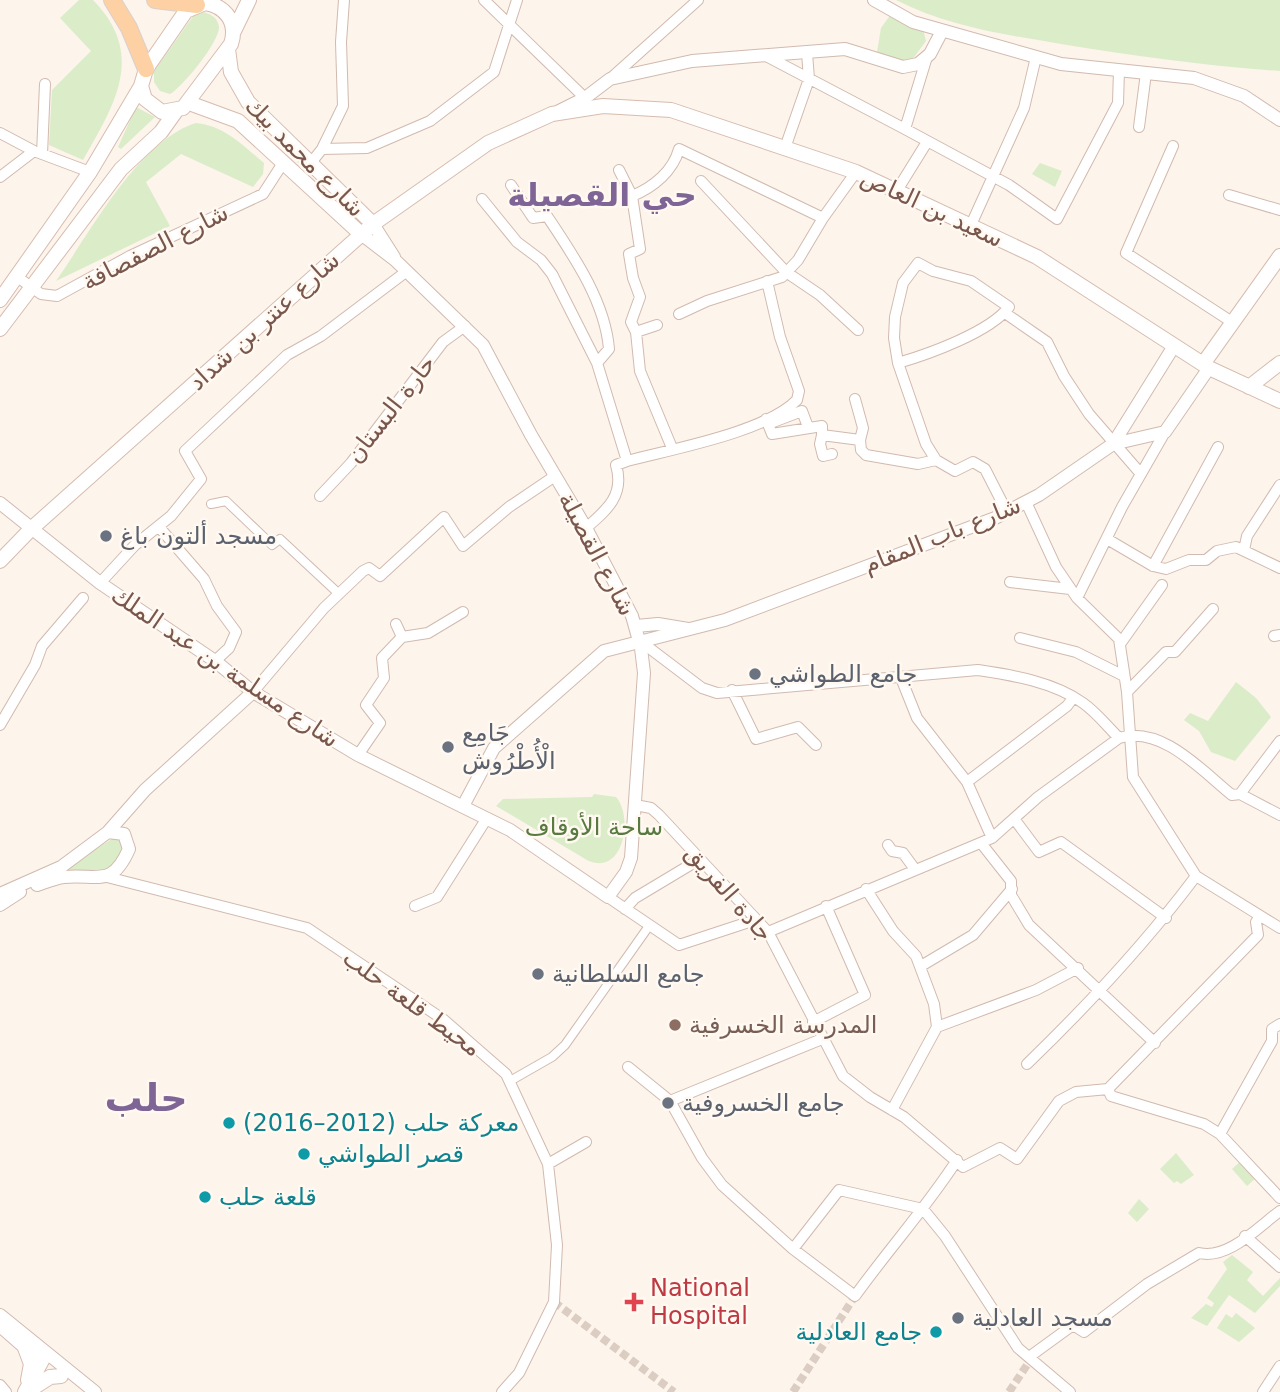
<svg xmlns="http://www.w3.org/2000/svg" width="1280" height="1392" font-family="'DejaVu Sans',Cairo,sans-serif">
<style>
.green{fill:#dbecc8}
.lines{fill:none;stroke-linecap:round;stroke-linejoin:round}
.pedestrian-tunnel{stroke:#dccdc3;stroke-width:8;stroke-dasharray:8 4;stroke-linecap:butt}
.pedestrian-casing{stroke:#d1baaf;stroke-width:10}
.minor-casing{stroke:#d1baaf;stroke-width:12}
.tertiary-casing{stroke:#d1baaf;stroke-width:14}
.secondary-casing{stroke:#d7bcaf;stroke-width:16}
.primary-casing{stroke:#dad0cd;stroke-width:18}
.pedestrian{stroke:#fff;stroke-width:8}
.minor{stroke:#fff;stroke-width:10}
.tertiary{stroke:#fff;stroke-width:12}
.secondary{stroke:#fff;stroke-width:14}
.primary{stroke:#fdd1a3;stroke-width:16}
.worship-dot{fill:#6b7280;stroke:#fff9f2;stroke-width:2.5}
.education-dot{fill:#8d6e63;stroke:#fff9f2;stroke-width:2.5}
.culture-dot{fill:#0f9aa8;stroke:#fff9f2;stroke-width:2.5}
.health-dot{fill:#e0444e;stroke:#fff9f2;stroke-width:2.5}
.labels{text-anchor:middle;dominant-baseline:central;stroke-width:5;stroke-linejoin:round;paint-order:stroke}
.street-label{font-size:24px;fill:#7a574c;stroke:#fff9f2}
.worship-label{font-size:24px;fill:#5b616d;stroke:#fff9f2;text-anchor:start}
.park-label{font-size:24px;fill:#587a40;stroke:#fff9f2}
.education-label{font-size:24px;fill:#785e54;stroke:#fff9f2;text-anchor:start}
.culture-label{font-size:24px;fill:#0d838f;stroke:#fff9f2;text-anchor:start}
.health-label{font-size:24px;fill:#be3a42;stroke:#fff9f2;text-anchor:start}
.district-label{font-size:32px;font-weight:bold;fill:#7f6596;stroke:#fff9f2}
.town-label{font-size:38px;font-weight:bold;fill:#7f6596;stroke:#fff9f2}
</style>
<rect width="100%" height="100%" fill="#fdf4eb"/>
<path class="green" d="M79 0H93C147 55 114 105 83 160L49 145 52 90 91 51 60 18Z
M896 0H1280V71C1206 66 1134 56 1061 44 1003 34 949 27 896 0Z
M204 12C212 15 218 18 219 27 220 41 182 88 170 94L160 91 154 82V71L194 15Z
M891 14 923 29 926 41 912 60 902 63 877 52 881 28Z
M136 107 155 117 121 149 118 147Z
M196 123C225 126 242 145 264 163L263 174 253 187 181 154 146 182 170 226 56 281C90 233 138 141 196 123Z
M1040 163 1062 171 1055 187 1032 174Z
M1236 682 1256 698 1271 717 1235 761 1211 752 1199 731 1184 720 1190 713 1208 721Z
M594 794 616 797C634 817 623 878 587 860L496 806 503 799 592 797Z
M115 837H118L125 847 107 873 70 870 71 865Z
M1176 1153 1194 1175 1181 1184 1177 1181 1174 1183 1160 1169Z
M1242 1160 1257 1177 1247 1186 1232 1169Z
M1139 1199 1149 1209 1137 1222 1128 1213Z
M1232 1255 1253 1272 1247 1280 1263 1296 1280 1278V1286L1255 1313 1229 1295 1207 1326 1191 1318 1206 1304 1212 1307 1214 1303 1207 1298 1227 1269 1223 1262Z
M1236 1313 1255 1328 1239 1342 1217 1328 1226 1314 1232 1318Z"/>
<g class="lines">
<path class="pedestrian-tunnel" d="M554 1302 674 1392
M793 1392 855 1296
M1009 1392 1031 1359"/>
<defs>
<path id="pedestrian" d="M211 504 226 501 272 545 280 539 338 593
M510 1081 552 1057 565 1045 649 926"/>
<path id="minor" d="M484 0 585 98
M768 57 905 129
M926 60 905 129 1009 185 1057 219 1118 103 1119 70
M610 79 698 0
M1139 127 1146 73
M0 133 34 151 90 172
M1173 146 1126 253 1232 322
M785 148 809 79 807 53
M322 149 367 148 430 121 494 72 517 0
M42 154 45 84
M310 164 322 149 343 106 341 42 344 0
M619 170 632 196 640 249 629 254 633 278 640 297 631 322 636 332 640 371 672 448
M0 177 34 151
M701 181 786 272 820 295 858 330
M511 185 533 218 547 216C573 255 605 301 609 349L597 363
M896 192 927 142
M1229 195 1280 210
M632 196C654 187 673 171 679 149L823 218
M482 199 517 242 541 260 552 274 597 363 627 461C672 449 766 432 797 400L799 391 780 337 767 281
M970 227 1024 108 1036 57
M16 276 41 294 57 296 130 256 263 194 283 163
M1005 313 1047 342 1064 376 1089 414 1141 474
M679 314 707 301 782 277 798 260 823 218 856 172
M636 332 657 325
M898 363C929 354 990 332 1009 307L971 281 933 271 918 263 903 283 895 317 894 338 898 363 926 444 936 460 955 471 973 462 985 469 1007 512
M855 399 863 428 860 440
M766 419 772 434 822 426V435L860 440 861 450 866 455 918 464 936 460
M768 424 802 411 808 427
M1165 432 1122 507 1077 598 1119 639 1127 692 1133 777 1196 876 1280 928
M822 435 820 444 823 456 832 454
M320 496 351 463 443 342 465 326
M1026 502 1056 567 1077 598
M159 527 204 579 217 606 236 632 229 648 215 661
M586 528C607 510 625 495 616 465L627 461
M1107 539 1153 566 1166 569 1189 560H1206L1217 551 1236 547 1280 568
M1244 550 1247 536 1280 485
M1153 566 1218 447
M1010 582 1070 589
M100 583 135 545 171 516 201 479 185 451 287 355 321 336 407 271
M396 624 402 637
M1274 636 1280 635
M1020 638 1076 652 1124 676
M640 641 702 688 717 693 978 670C1012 675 1054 682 1083 703 1096 712 1107 726 1119 738
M1120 644 1162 585
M901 678 917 718 967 782 992 838
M732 690 756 739 798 727 816 745
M253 692 324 608 363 571 369 568 380 576 444 517 463 546 509 507 555 476
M1127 692 1166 652H1175L1213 609
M0 725 35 665 42 646 83 598
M358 755 380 723 366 705 384 678 382 658 402 637 428 633 463 612
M967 782 1067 706 1073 698
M1240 794 1280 741
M635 805 651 808 659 815 768 932 843 1076 870 1097 904 1117 963 1167 1000 1148 1017 1159 1059 1101 1076 1092 1108 1089
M1015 820 1039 852 1061 842 1166 918
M981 843 1011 881V895L1029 925 1155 1043
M888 845 892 851 903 853 914 868
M107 877 307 928 444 1020 506 1074 548 1164 557 1245 554 1302 519 1373 502 1392
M866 889 893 931 916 956 934 1004 937 1027 892 1110
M608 897 679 945 755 920
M415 906 437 897 487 818
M625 909 635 898 700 859
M1260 916 1256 922 1258 935 1108 1089 1111 1096 1204 1124 1220 1134 1280 1198
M768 932 992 838 1038 797 1119 738C1162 725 1202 771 1232 795L1240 794 1280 815
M921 966 973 935 1012 889
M813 1022 865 995 826 906
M937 1027 1036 990 1078 968
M1027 1064C1088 1005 1145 944 1196 876
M628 1067 670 1101 702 1158 722 1185 793 1249 855 1296C888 1250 926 1208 957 1160
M670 1101 822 1039
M1220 1134 1272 1041V1029L1280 1024
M548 1164 586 1142
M1245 1236 1280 1267
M793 1249 839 1190 923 1209 945 1236 1018 1348 1070 1392
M1029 1357 1073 1325 1084 1332 1147 1284 1199 1253C1228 1260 1258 1227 1280 1211
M0 1385 6 1392
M1263 1392 1280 1366"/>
<path id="tertiary" d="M874 0 913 22 1061 64 1194 78 1244 96 1280 120
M559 111 585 98 610 79 692 61 845 49 903 67 918 64 930 54 942 31
M373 224 394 257
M1113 444 1165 432 1209 368
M0 503 100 583 215 661 253 692 358 755 510 830 608 897 626 872 631 858 644 673 641 648 632 616 586 528 531 435 483 345 395 260 361 234
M636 626 658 624 688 629
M463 806 494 748 604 651 725 620 995 518 1039 495 1113 444 1174 346
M37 885C46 882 55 878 64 877 98 874 112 888 129 849L124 834 108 832
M0 894 61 867 108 832 145 790 253 692
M0 905 20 892
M0 1315 95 1392
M0 1326 32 1354"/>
<path id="secondary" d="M205 3C226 6 238 23 231 44L183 108 162 112 145 99 141 86 146 69 186 11Z
M234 31 249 0
M228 49 231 72 248 102 373 224
M189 103 238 121 361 234
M0 300 90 172 141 86
M0 329 121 169 161 132 176 111
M1203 364 1280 256
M1249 387 1280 363
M0 561 31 529 373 224 488 143 552 114 603 106 671 110 856 172 1037 257 1209 368 1280 401
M25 1348 31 1364 28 1380
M36 1386 50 1377 61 1376
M25 1392 45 1355"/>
<path id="primary" d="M112 0 129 28 146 69
M155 0 197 5"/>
</defs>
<use href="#pedestrian" class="pedestrian-casing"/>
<use href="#minor" class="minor-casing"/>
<use href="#tertiary" class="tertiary-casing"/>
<use href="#secondary" class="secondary-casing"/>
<use href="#primary" class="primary-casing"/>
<use href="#pedestrian" class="pedestrian"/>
<use href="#minor" class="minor"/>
<use href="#tertiary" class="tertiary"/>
<use href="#secondary" class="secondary"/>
<use href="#primary" class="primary"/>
</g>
<g class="worship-dot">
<circle cx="106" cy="536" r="7"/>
<circle cx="755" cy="674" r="7"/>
<circle cx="448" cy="747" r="7"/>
<circle cx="538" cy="974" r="7"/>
<circle cx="668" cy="1103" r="7"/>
<circle cx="958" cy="1318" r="7"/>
</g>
<circle class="education-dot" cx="675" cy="1025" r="7"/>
<g class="culture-dot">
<circle cx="229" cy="1123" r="7"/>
<circle cx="304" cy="1154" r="7"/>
<circle cx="205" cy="1197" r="7"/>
<circle cx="936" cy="1332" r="7"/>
</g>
<path class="health-dot" d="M630.5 1291.5h7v7h7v7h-7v7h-7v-7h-7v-7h7z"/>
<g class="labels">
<g class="street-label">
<text transform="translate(305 157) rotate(45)">شارع محمد بيك</text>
<text transform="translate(932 208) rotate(25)">سعيد بن العاص</text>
<text transform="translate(155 247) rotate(-27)">شارع الصفصافة</text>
<text transform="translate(264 321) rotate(-42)">شارع عنتر بن شداد</text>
<text transform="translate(391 409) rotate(-52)">حارة البستان</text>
<text transform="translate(942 535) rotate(-22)">شارع باب المقام</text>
<text transform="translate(597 554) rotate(62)">شارع القصيلة</text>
<text transform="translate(225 667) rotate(34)">شارع مسلمة بن عبد الملك</text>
<text transform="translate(729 893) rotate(49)">جادة الفريق</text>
<text transform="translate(412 1003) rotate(36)">محيط قلعة حلب</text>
</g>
<g class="worship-label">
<text x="120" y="536">مسجد ألتون باغ</text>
<text x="769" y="674">جامع الطواشي</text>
<text x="462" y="733">جَامِع<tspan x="462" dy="28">الْأُطْرُوش</tspan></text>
<text x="552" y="974">جامع السلطانية</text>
<text x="682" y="1103">جامع الخسروفية</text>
<text x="972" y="1318">مسجد العادلية</text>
</g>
<g class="park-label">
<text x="594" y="827">ساحة الأوقاف</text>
</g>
<g class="education-label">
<text x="689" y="1025">المدرسة الخسرفية</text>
</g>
<g class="culture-label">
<text x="243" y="1123">معركة حلب (2012–2016)</text>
<text x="318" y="1154">قصر الطواشي</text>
<text x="219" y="1197">قلعة حلب</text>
<text x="922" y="1332" text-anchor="end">جامع العادلية</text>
</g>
<g class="health-label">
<text x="650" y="1288">National<tspan x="650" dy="28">Hospital</tspan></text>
</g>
<g class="district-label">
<text x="602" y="195">حي القصيلة</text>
</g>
<g class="town-label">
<text x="146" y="1098">حلب</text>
</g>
</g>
</svg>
